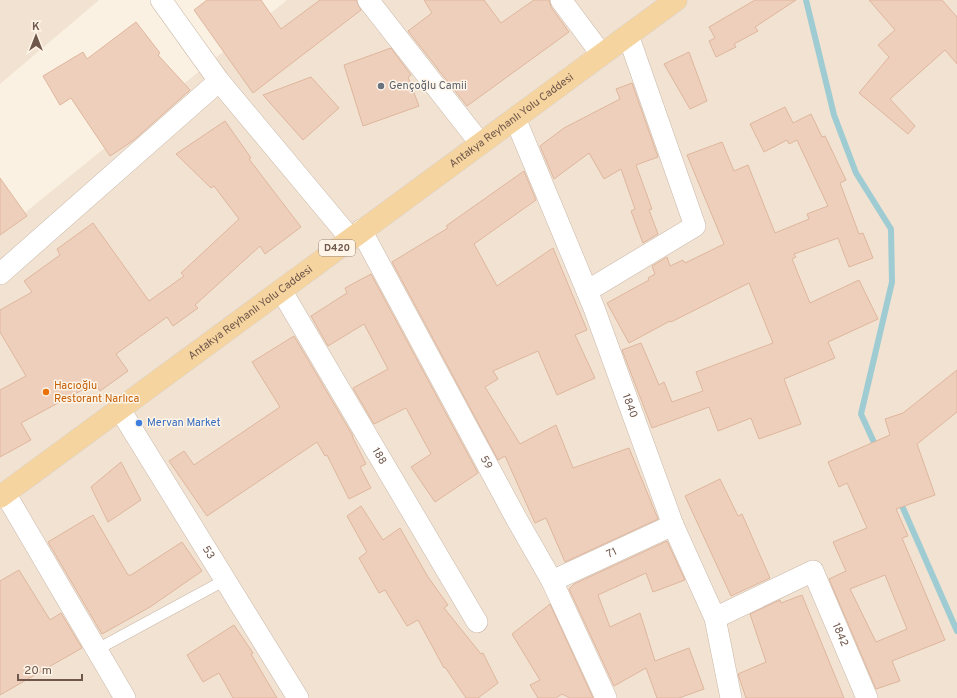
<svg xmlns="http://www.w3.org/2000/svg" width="957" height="698" font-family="Overpass,sans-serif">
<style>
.residential{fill:#f1e2d1}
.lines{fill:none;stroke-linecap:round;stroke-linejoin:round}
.stream{stroke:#9fccd3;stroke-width:6}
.building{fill:#eecfbc;stroke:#dfb69d;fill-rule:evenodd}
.lane-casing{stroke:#cab8aa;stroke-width:12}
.street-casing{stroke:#cab8aa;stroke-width:22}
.primary-casing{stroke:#dad3d0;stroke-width:23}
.lane{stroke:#fff;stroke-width:11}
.street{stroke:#fff;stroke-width:21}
.primary{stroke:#f5d49f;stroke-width:22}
.worship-dot{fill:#6b7280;stroke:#fef5e8;stroke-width:1.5}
.food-dot{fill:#e8710a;stroke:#fef5e8;stroke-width:1.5}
.shop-dot{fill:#3f7fe0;stroke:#fef5e8;stroke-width:1.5}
.labels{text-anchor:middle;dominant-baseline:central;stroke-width:3;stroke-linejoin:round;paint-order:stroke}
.shield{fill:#fef5e8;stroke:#9b867a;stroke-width:1}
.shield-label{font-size:10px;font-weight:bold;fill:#70574b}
.worship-label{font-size:11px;fill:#5b616d;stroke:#fef5e8;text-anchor:start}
.street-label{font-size:11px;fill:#70574b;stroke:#fef5e8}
.food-label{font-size:11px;fill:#c56008;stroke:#fef5e8;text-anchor:start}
.shop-label{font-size:11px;fill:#366cbe;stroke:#fef5e8;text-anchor:start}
</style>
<rect width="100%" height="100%" fill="#faf1e2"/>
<path class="residential" d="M0 0H99L0 84Z
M287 0H957V698H0V233Z"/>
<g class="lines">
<path class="stream" d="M806 0 834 115 856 173 891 229 892 282 861 414 877 449
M899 499 957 631"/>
</g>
<path class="building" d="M207 0H261L281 29 320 0H356L361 10 253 93 194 10Z
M424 0H484L501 23 534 0H549L551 7 569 32 467 106 408 31 432 13Z
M755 0H796L755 27 758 31 734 44 736 47 716 57 709 41 715 38 709 27Z
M869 0H942L957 17V64L945 50 890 99 915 126 908 134 859 93 889 57 878 45 895 30Z
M136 22 160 53 158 55 190 90 134 140 110 156 71 98 60 105 43 76 83 52 87 59Z
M391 48 411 75 408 77 419 106 363 126 344 65Z
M689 52 707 101 690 109 664 64Z
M311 77 339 108 303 140 263 95Z
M632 83 658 157 636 165 652 209 649 210 658 234 643 243 631 211 635 209 621 169 604 179 589 153 554 179 540 146 564 128 620 99 616 89Z
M785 107 793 123 811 114 822 137 825 136 846 180 840 183 859 234 863 233 873 258 849 267 838 238 794 254 796 257 792 259 810 303 859 280 878 319 828 342 835 358 784 379 801 424 759 439 751 418 718 431 709 407 652 428 622 350 641 343 659 385 664 382 672 402 703 391 696 372 773 343 749 283 671 322 670 321 629 343 607 303 649 280 648 278 655 274 652 266 667 257 670 266 683 260 685 263 724 244 687 155 722 142 734 171 748 165 775 233 809 219 807 214 828 206 797 140 789 144 787 140 764 152 750 124Z
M225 121 251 158 249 159 301 227 265 254 260 246 195 305 198 308 173 326 167 317 116 354 128 371 100 391 95 383 21 423 31 440 0 457V390L26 376 0 332V310L32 292 24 281 60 255 57 249 93 223 149 301 184 276 181 273 239 219 214 186 211 188 176 154Z
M524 171 536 200 474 244 497 286 553 248 587 330 575 335 595 378 557 395 538 351 493 371 498 379 485 387 520 444 556 425 573 468 629 448 658 519 565 562 546 518 535 523 505 456 498 460 392 262 448 228 446 226Z
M0 178 27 216 0 235Z
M371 274 478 473 435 502 411 467 431 454 406 408 374 424 353 388 388 369 364 324 328 346 311 316 347 293 345 288Z
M294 336 353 436H352L366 464 360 467 371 488 349 499 327 455 325 456 317 442 207 516 169 461 184 451 194 465 280 407 252 362Z
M957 370V412L917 444 935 495 896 509 908 536 902 538 945 640 892 661 900 681 876 689 829 579 846 571 833 542 867 528 847 483 839 487 828 462 890 435 885 419 903 413ZM885 575 907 629 876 642 850 589Z
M121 462 141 500 108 522 91 487Z
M720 479 738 516 742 514 770 578 731 596 685 496Z
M361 506 383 540 400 528 428 577 448 605 444 608 481 654 483 653 498 683 478 698H466L445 667 444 668 418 620 407 626 385 590 379 593 359 558 367 552 347 516Z
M93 515 128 575H131L182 542 202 571 150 607 102 634 48 542Z
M667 541 685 580 653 592 646 573 598 595 610 627 640 613 655 661 689 648 704 689 679 698H657L646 668 614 686 569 589 574 584Z
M19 570 50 620 61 613 82 648 0 695V581Z
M802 595 844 698H746L738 674 766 662 750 614 780 600 781 603Z
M550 604 593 698H570L562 694 556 698H538L530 685 540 680 512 634Z
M234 625 253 653 251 654 277 698H233L219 673 203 682 187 655Z"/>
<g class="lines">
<defs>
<path id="lane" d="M96 650 225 580"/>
<g id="street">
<path d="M161 0 219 81 350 238"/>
<path d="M368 0 480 143"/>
<path d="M561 0 602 55"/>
<path id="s1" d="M515 118 594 308 673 525 715 618 731 698"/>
<path id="s2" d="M361 230 516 518 552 581 606 698"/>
<path d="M0 274 219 81"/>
<path id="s3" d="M281 290 477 622"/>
<path d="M587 291 695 226 628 35"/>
<path id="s4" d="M119 408 298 698"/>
<path d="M5 493 125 698"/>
<path id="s5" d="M552 581 673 525"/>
<path id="s6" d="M715 618 813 571 867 698"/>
</g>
<g id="primary">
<path id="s7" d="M0 497 676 0"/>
</g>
</defs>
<use href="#lane" class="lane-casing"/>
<use href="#street" class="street-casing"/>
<use href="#primary" class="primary-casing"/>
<use href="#lane" class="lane"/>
<use href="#street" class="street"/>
<use href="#primary" class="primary"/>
</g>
<circle class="worship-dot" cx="381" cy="86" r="4"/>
<circle class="food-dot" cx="46" cy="392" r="4"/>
<circle class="shop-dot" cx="139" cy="423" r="4"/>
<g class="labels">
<rect class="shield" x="319" y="240" width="36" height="16" rx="3"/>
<g class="shield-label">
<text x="337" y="248">D420</text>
</g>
<g class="worship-label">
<text x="389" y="86">Gençoğlu Camii</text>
</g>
<g class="street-label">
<text stroke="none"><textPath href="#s7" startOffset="635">Antakya Reyhanlı Yolu Caddesi</textPath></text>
<text stroke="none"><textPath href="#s7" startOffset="311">Antakya Reyhanlı Yolu Caddesi</textPath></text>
<text stroke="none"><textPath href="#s1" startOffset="310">1840</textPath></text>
<text stroke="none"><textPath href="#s3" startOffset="193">188</textPath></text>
<text stroke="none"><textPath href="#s2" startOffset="264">59</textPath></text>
<text stroke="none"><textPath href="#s4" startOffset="170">53</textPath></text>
<text stroke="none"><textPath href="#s5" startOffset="66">71</textPath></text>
<text stroke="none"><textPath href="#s6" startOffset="178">1842</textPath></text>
</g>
<g class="food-label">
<text x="54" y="386">Hacıoğlu<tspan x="54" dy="13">Restorant Narlıca</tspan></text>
</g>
<g class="shop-label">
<text x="147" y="423">Mervan Market</text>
</g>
</g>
<g transform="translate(36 36)" stroke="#fef5e8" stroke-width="3" paint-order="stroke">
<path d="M0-3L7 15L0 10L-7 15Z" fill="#70574b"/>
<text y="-6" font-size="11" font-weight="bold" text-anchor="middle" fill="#70574b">K</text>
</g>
<path d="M18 674v6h64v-6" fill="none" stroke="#70574b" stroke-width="2"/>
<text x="24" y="674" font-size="12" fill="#70574b" stroke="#fef5e8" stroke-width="3" paint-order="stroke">20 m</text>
</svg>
